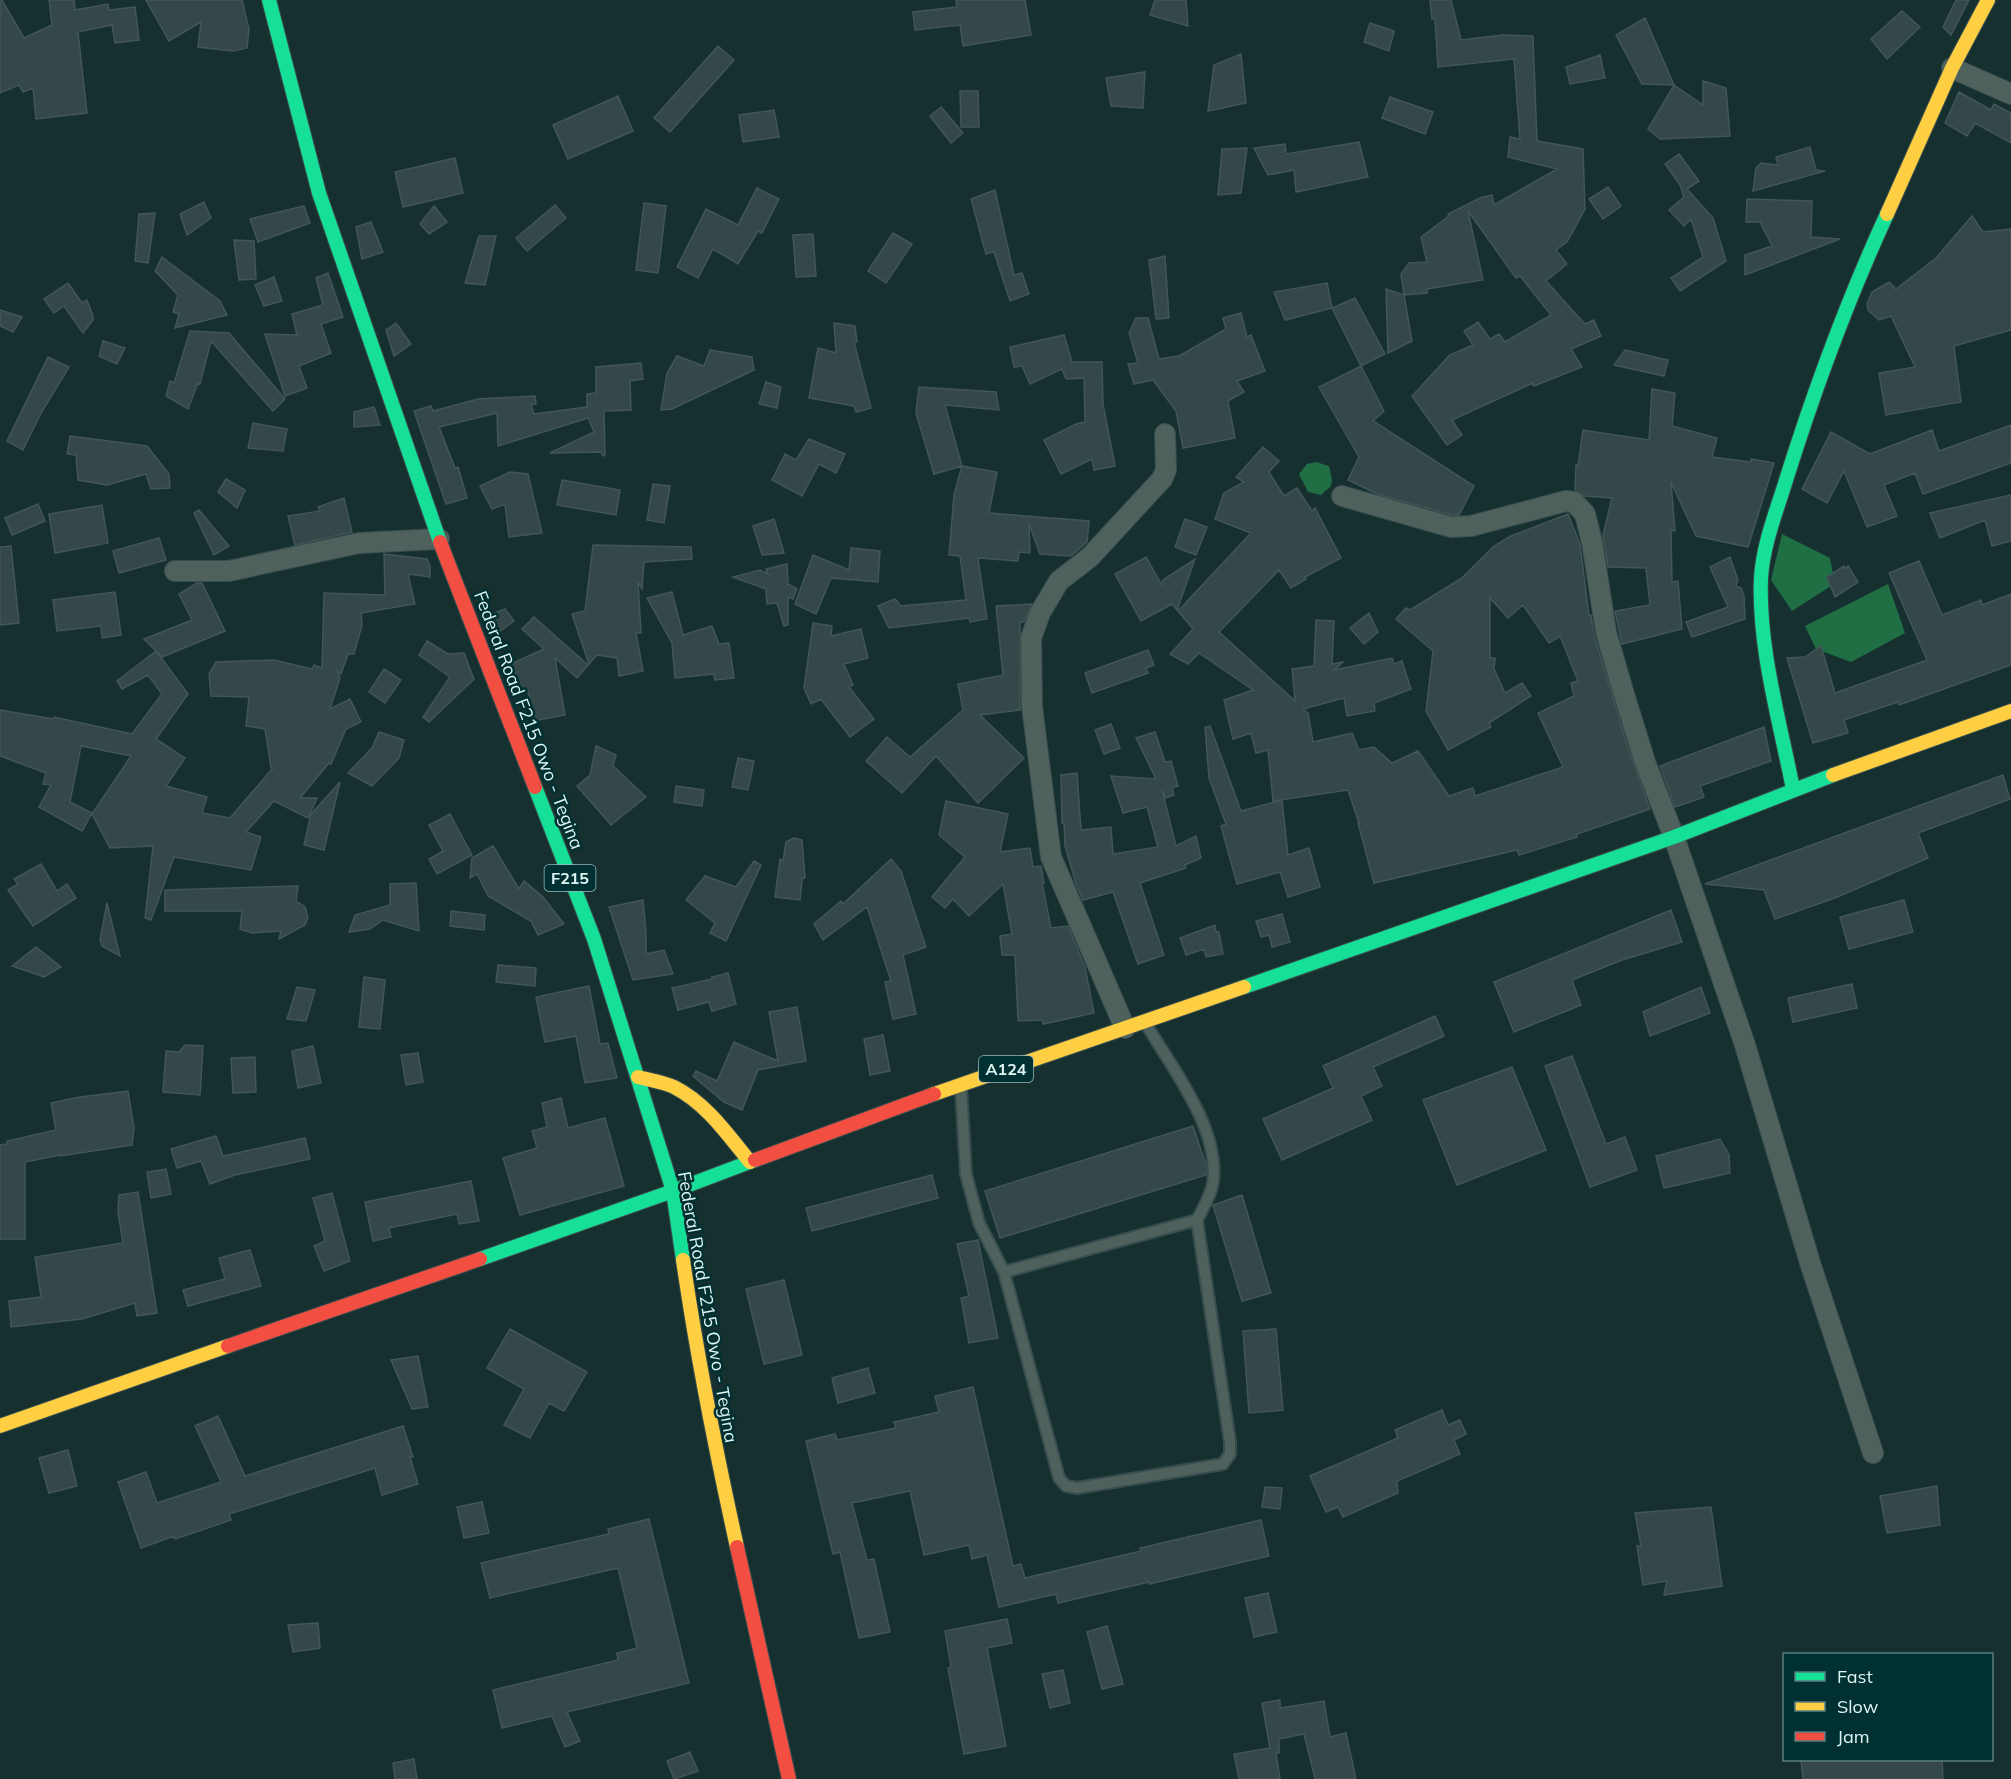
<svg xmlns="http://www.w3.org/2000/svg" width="2011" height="1779" font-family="Mulish,sans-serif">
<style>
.forest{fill:#206f44}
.building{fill:#344749;stroke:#425557;stroke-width:1.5}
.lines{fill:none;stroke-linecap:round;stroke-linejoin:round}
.lane-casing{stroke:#384d4d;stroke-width:14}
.street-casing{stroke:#384d4d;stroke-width:22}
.fast-casing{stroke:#384d4d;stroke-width:16}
.slow-casing{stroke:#384d4d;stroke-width:16}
.jam-casing{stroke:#384d4d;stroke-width:16}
.lane{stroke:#4f615d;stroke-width:10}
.street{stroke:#4f615d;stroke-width:20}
.fast{stroke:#16e098;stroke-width:14}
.slow{stroke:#ffcf43;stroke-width:14}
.jam{stroke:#f24e42;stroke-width:14}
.labels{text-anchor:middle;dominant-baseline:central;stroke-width:5;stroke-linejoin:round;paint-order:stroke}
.shield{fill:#003031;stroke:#9bb9b9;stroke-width:1.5}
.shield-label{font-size:16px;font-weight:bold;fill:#ddf4f3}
.street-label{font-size:18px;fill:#ddf4f3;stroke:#003031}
</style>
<rect width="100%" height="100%" fill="#163030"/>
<path class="forest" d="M1316 462 1329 466 1332 480 1331 486 1321 495 1308 492 1299 474 1307 464Z
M1782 534 1830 558 1833 574 1831 586 1792 611 1771 580Z
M1888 584 1905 633 1851 662 1816 649 1805 626Z"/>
<path class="building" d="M0 0H2L24 38 52 25 49 0H74L75 10 108 4 109 10 135 7 139 40 115 43 112 25 78 32 87 113 36 119 33 88 23 92 19 85 0 93Z
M146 0H242L249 29 247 48 233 51 198 47 201 22 169 41Z
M956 0H1025L1031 35 963 46 960 25 915 30 913 12 957 7Z
M1155 0H1186L1188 26 1150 15Z
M1430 0H1451L1461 40 1503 35 1533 36 1537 141 1583 149 1585 209 1567 242 1556 250 1567 264 1546 281 1585 324 1594 320 1601 336 1571 349 1582 367 1534 386 1533 383 1452 420 1462 435 1447 445 1412 396 1450 355 1473 345 1464 331 1478 322 1490 339 1499 334 1505 342 1551 315 1520 276 1516 278 1468 211 1483 280 1427 289V293L1404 295 1412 341 1388 353 1386 289 1404 295 1401 274 1409 263 1427 262 1421 237 1449 216 1448 214 1480 198 1492 195 1494 205 1557 169 1508 157 1510 137 1520 139 1514 59 1438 67 1435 19H1432Z
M1956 0H1969L1951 35 1943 27Z
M1902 11 1920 27 1887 59 1871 39Z
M1645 18 1674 85 1642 84 1616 35Z
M1370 23 1394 31 1389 51 1364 42Z
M718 46 734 60 670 132 654 118Z
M1241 54 1246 103 1208 111 1214 65Z
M1600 55 1605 78 1570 84 1566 67Z
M1145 72 1143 108 1111 106 1106 78Z
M1703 81 1726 88 1730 136 1660 139 1648 129 1674 85 1703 105Z
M960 91H978L979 127H961Z
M1959 92 1991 110 1994 104 2011 113V143L1975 123 1967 136 1945 123Z
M618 96 633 131 568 159 553 125Z
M1390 97 1433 112 1425 134 1382 118Z
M941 107 963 133 951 143 930 116Z
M774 110 779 137 743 142 739 115Z
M1359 142 1368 177 1296 192 1294 170 1268 175 1254 148 1285 144 1286 154Z
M1810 147 1816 170 1825 171 1753 191 1756 168 1761 163 1778 165 1776 157Z
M1247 148 1241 193 1218 195 1222 149Z
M1679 154 1699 181 1687 189 1713 218 1726 261 1680 291 1671 278 1703 257 1691 219 1684 226 1669 210 1684 197 1680 185 1665 164Z
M455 158 463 193 403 207 395 172Z
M1608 187 1621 206 1603 219 1589 199Z
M757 188 779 199 762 233 758 231 738 264 713 249 698 278 677 267 706 209 738 225Z
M995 190 1014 275 1022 273 1029 294 1010 301 994 252 986 254 971 199Z
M1747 199 1812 201 1811 237 1840 239 1745 275V255L1772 246 1760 222H1746Z
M204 202 211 218 187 235 180 214Z
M644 203 666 206 658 273 636 270Z
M555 205 566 218 527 251 516 238Z
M304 206 310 223 258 242 250 219Z
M434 206 447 222 429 234 420 224Z
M155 213 148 263 135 261 139 214Z
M1972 216 1983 232 2011 229V330L1954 346 1961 402 1886 415 1879 373 1915 367 1891 316 1879 320 1868 310 1867 304 1872 292 1889 282 1896 289 1936 258Z
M371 222 383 252 362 259 356 227Z
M893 233 912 244 886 283 868 271Z
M813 234 816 276 796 277 793 235Z
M479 236H496L485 285 465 283Z
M234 240 254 241 256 279 239 280Z
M1165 256 1169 318 1156 319 1149 260Z
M162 257 220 301 227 315 175 328 179 314 173 312 178 295 155 271Z
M328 273 343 317 321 324 331 353 299 366 307 388 285 396 265 334 297 335 292 314 323 305 316 278Z
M274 277 282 301 264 306 255 285Z
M68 283 82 303 87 300 93 316V320L83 333 64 306 54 313 44 299Z
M1327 283 1332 308 1285 320 1274 292Z
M1355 298 1385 354 1361 366 1332 308Z
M0 310 22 317 13 332 0 326Z
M1241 313 1247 337 1251 335 1265 371 1237 381 1244 392 1228 401 1235 438 1183 448 1176 411 1153 380 1134 384 1128 364 1138 363 1129 333 1136 318H1148L1159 359 1179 356 1226 329 1223 318Z
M396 323 411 344 394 356 386 330Z
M834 323 855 326 857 342H854L871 408 856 412 854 406 809 398 818 348 836 353Z
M190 331 229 333 285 399 273 411 211 341 200 384 198 383 188 409 166 396 170 381 174 383Z
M1064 335 1072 362H1102L1103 404 1115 466 1094 470 1092 459 1061 474 1044 440 1076 424 1085 422 1084 378 1066 379 1062 369 1030 384 1022 366 1014 367 1010 347Z
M103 341 125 348 117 364 99 356Z
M710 350 752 357 754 370 672 409 661 410 667 373 677 356 704 366Z
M1625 350 1668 360 1664 376 1614 365Z
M48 357 69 367 41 413 23 450 7 441Z
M641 363 643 379 630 381 631 410 604 411 605 455 603 456 601 452 550 453 594 432 588 418 498 446 497 413 439 427 455 468 458 467 467 498 446 504 414 411 431 406 433 411 478 399 535 396 536 404 531 405 534 414 587 407V394L596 393V367Z
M1361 366 1384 411 1373 421 1474 486 1459 515H1452L1377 494 1348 480 1359 457 1319 387Z
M766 382 781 387 777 408 759 404Z
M919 387 996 392 999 410 945 405 962 466 934 474 916 413Z
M1652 389 1675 393 1672 426 1717 438 1712 457 1751 462V459L1774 463 1748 547 1696 536 1671 482 1675 531 1671 530 1672 582 1678 581 1682 629 1622 644 1615 611 1650 605 1646 568 1608 567 1603 535 1612 498 1584 496 1575 490 1576 465H1578L1583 430 1649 440Z
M374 407 380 425 354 427V412Z
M253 423 287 429 283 451 248 448Z
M2011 425V463L1923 494 1915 473 1884 485 1897 516 1867 527 1844 471 1827 503 1802 489 1831 432 1870 454 1932 430 1939 451Z
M70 436 147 446 169 474 170 488 151 489 146 474 107 485 78 480 76 455 67 454Z
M809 439 845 454 836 473 819 464 802 496 772 480 785 454 796 460Z
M1263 447 1279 461 1269 472 1284 496 1297 488 1312 511 1315 508 1341 558 1305 577 1306 579 1291 588 1279 570 1219 632 1295 701 1292 669 1314 666 1316 620 1334 621 1332 664 1343 662 1334 670 1392 658 1394 664 1402 661 1411 689 1374 703 1375 711 1347 716 1344 698 1303 709 1308 713 1313 742 1352 733 1359 750 1374 747 1392 763 1418 751 1449 796 1473 788 1475 796 1563 767 1538 713 1574 696 1571 683 1578 681 1560 636 1549 643 1523 605 1508 618 1490 598V658H1495L1494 669 1505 693 1522 683 1531 696 1489 723 1491 727 1448 750 1426 711 1433 651 1396 619 1406 608 1410 610 1462 578 1494 546 1511 536 1568 514 1580 544 1589 615H1591L1594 635 1628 748 1650 809 1577 834V837L1519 855 1517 850 1374 883 1358 823H1359L1348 790 1273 801 1268 750 1256 753 1251 733 1233 739 1224 700 1253 690 1199 653 1188 664 1170 654 1193 629 1178 611 1251 533 1215 519 1224 493 1244 482 1236 477Z
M962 466 997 472 989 513 1089 521 1087 542 1071 556 1040 554 1029 524 1030 553 1019 552 1018 561 978 558 987 619 970 622 969 618 889 628 878 606 895 599 901 606 966 600 960 556 949 555 954 495Z
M510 472 528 474 542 533 509 537 505 504 492 509 480 486Z
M226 479 245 490 237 508 218 492Z
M562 480 620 490 616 515 557 505Z
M653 484 670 486 664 523 647 520Z
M2011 495V541L1992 546 1985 520 1940 538 1930 513Z
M344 498 352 532 295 545 288 516 320 511 318 507Z
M38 504 45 521 12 535 5 518Z
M102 505 108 543 55 553 49 514Z
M199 510 229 546 214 555 194 513Z
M774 519 784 553 762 555 753 526Z
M1185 519 1207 527 1196 555 1175 547Z
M159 538 166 560 119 573 113 551Z
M593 545 691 547 692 559 644 562 642 589 638 582 641 633H636L643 671 619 676 617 658 597 655 589 664 572 614 585 611Z
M11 546 19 623 0 625V547Z
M851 548 880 551 878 582 831 578 816 614 795 604 813 555 849 570Z
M384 554 427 559 430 566V577L408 574 415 604 361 613 362 625 354 654H348L341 674 337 671 340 678 330 709 350 699 361 722 346 729 331 764 329 763 300 798H317L308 818 274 801 246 832 261 837 251 870 174 857 151 920 145 918 153 846 110 848 92 814 131 756 81 746 70 802 92 813 82 831 39 807 51 785 43 784 46 773 0 756V710L53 719 54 717 132 734 162 694 148 675 122 689 117 681 156 651 188 694 156 739 185 758 166 786 207 797 202 813 230 818 273 768H271L265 729 246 726 249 697 211 696 209 674 216 662 274 660 312 669 314 665 322 668 324 593 385 595Z
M1146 557 1162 585 1163 580 1195 559 1177 610 1172 604 1141 621 1115 574Z
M1730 557 1738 580 1736 586 1741 588 1744 596 1745 619 1692 637 1686 622 1728 607 1710 567Z
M1919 561 1942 615 1981 600 1982 605 2011 594V665L1899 705 1898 702 1844 720 1848 733 1813 743 1787 658 1805 657 1821 646 1835 693 1927 660 1889 573Z
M787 564 788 584 797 589 793 599 788 597V625L784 626 777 603 767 604 766 589 733 577 760 570 768 574 766 569Z
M1844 566 1846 569 1848 566 1858 582 1835 597 1827 577Z
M197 583H202L225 631 162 657 144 639 192 620 179 594Z
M115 592 121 635 102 638 101 626 57 631 53 600Z
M672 592 683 635 712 626 719 644 729 643 734 678 715 680 714 674 675 678 672 643 647 598Z
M1032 604 1024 622H1020V710L980 715 1024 758 978 803 936 756 902 793 866 761 887 737 910 757 963 710 958 684 1003 675 996 606Z
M505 609 514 621 499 632 492 614Z
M1369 613 1378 632 1364 644 1350 628Z
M534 617 588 665 577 678 555 658 565 715 533 721 528 691 523 693 511 664 544 649 522 629Z
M813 623 832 626 831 636 861 629 868 658 844 664 853 685 849 687 874 719 850 737 821 699 811 704 804 688Z
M427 641 448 654 464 653 474 679 429 722 423 717 450 677 419 655Z
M1148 650 1154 665 1146 668 1148 673 1092 693 1085 673Z
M384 669 401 680 385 703 369 692Z
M1111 724 1120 748 1104 754 1095 730Z
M1210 726 1241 811 1282 800 1288 855 1309 848 1320 887 1288 897 1280 872 1237 884 1221 826 1226 824 1209 778 1205 727Z
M1764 727 1771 761 1700 786 1704 797 1675 807 1660 766Z
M379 732 404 740 399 758 372 786 348 773 372 748Z
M1155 732 1165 762 1171 761 1178 786 1172 788 1174 795 1166 798 1162 790 1176 846 1196 836 1201 858 1185 865 1186 868 1140 883 1164 955 1138 964 1113 892 1083 900 1076 884 1065 846 1064 822 1062 823 1061 775 1077 773 1081 830 1111 827 1113 854 1158 847 1147 807 1123 813 1111 776 1156 779 1136 738Z
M596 746 616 755 613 766 646 797 611 825 577 786 590 775Z
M738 758 754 761 748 790 732 787Z
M2003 775 2010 799 1918 833 1928 858 1835 898 1775 919 1764 890 1705 884Z
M340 782 324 850 304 845 311 814Z
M676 786 704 790 702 806 674 802Z
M946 801 1008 814 1000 852 1030 848 1033 867 1041 866 1044 883H1042L1051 928 1068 926 1085 967 1094 1013 1043 1024 1042 1020 1018 1021 1015 955H1002L1000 936 1012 934 1003 884 969 916 953 899 945 908 932 897 965 857 939 835Z
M450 814 472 855 437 874 429 859 443 851 429 825Z
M794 838 802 840 805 878 802 879 800 900 775 897 780 859 783 861 786 842Z
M493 846 519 889 524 881 543 897 564 924 538 935 531 921 488 896 477 874 470 878 472 858Z
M891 859 901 871 926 947 903 955 916 1014 893 1019 885 982 891 981 867 907 823 940 814 924 841 901 843 904Z
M754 861 761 865 726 941 710 933 715 923 686 900 705 876 736 887Z
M41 864 57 891 67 884 76 898 33 926 8 890 18 884 14 879Z
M416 883 419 931 383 920 370 929 349 932 355 915 390 905V884Z
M298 886 296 901 305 907 308 918 305 925 279 939 281 931 252 933 240 929 242 911H165V890Z
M643 900 646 932V954L664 950 673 974 633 980 609 907Z
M1904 900 1913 932 1849 949 1840 917Z
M107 903 120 956 102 946 100 940Z
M1671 910 1682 942 1622 960 1572 980 1581 1005 1514 1032 1494 982Z
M451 911 485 915 484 930 450 926Z
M1282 914 1290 942 1272 947 1269 935 1261 937 1256 921Z
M1215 925 1216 932H1219L1223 954 1206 957 1204 949 1186 955 1180 938Z
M36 947 61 967 44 977 12 966Z
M498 965 536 968 535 986 496 982Z
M728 973 736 1004 712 1011 709 1002 678 1010 672 988 712 979V977Z
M364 977 385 980 380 1029 359 1027Z
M1852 984 1857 1008 1793 1022 1788 998Z
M589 986 600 1044 608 1043 617 1078 585 1083 576 1036 545 1042 536 997Z
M297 987 315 990 306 1021 287 1019Z
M1701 987 1710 1013 1650 1036 1643 1012Z
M797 1007 806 1061 758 1070 742 1110 724 1102 693 1076 696 1071 717 1081 734 1042 778 1061 769 1012Z
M1435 1016 1444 1036 1373 1067 1382 1086 1361 1096 1372 1120 1282 1160 1263 1119 1333 1088 1323 1066Z
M883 1035 890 1071 870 1075 864 1039Z
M185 1045 203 1046 200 1095 163 1092 166 1051 179 1052Z
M313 1046 321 1083 298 1088 292 1051Z
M418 1053 423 1082 406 1085 401 1055Z
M1572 1056 1606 1144 1625 1137 1637 1170 1590 1187 1545 1066Z
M255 1057 256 1092 233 1093 231 1058Z
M1512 1067 1546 1150 1457 1185 1423 1100Z
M128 1091 134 1128 132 1145 60 1156V1155L25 1162V1239H0V1145L7 1144V1141L56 1130 51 1103 80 1097Z
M561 1098 568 1128 605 1118 624 1186 520 1215 503 1158 537 1148 532 1131 547 1127 542 1103Z
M1193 1126 1206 1165V1175L1000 1238 985 1191Z
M216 1136 223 1156 305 1138 310 1159 235 1175 210 1184 201 1161 177 1168 171 1149Z
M1720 1139 1729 1155 1730 1173 1664 1188 1656 1156Z
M166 1169 171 1194 151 1198 147 1172Z
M932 1175 938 1198 812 1231 806 1208Z
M471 1181 479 1221 459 1224 457 1214 389 1228 391 1237 373 1241 365 1202Z
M138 1192 157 1313 137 1316 135 1303 82 1319 11 1327 9 1301 41 1297 35 1257 123 1243 118 1212 119 1195Z
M332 1193 350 1261 324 1271 314 1246 325 1241 313 1198Z
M1242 1195 1271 1293 1242 1301 1213 1205Z
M978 1240 998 1338 969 1343 961 1298 969 1296 957 1244Z
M250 1250 261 1286 188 1306 183 1290 225 1279 219 1258Z
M784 1280 802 1355 764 1364 746 1289Z
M510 1329 587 1372 564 1411 549 1403 530 1438 504 1425 524 1389 487 1368Z
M1276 1329 1283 1410 1249 1413 1243 1331Z
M418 1356 428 1407 412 1409 391 1360Z
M868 1368 875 1393 838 1403 832 1378Z
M973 1387 1013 1566 1021 1564 1025 1578 1141 1551 1140 1548 1261 1520 1269 1556 1149 1584V1582L1058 1603 1056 1594 999 1607 987 1555 972 1559 969 1545 924 1555 910 1491 852 1503 867 1560 874 1559 890 1632 859 1638 840 1552 833 1554 806 1441 835 1434 837 1440 896 1428 894 1422 939 1412 935 1396Z
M1442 1410 1448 1425 1460 1420 1466 1434 1454 1440 1460 1454 1397 1481 1398 1493 1343 1517 1338 1507 1326 1512 1310 1476 1398 1438 1395 1430Z
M218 1416 245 1476 403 1426 413 1457H410L418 1484 382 1495 375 1468 229 1514 231 1520 175 1539 174 1536 141 1548 118 1482 146 1472 157 1503 221 1482 195 1426Z
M68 1450 77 1486 49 1493 39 1458Z
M1937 1486 1940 1525 1887 1533 1880 1496Z
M1265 1487 1282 1488 1280 1509 1262 1507Z
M482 1502 489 1533 464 1538 457 1507Z
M1711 1507 1722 1586 1664 1595 1667 1581 1643 1585 1637 1546H1641L1635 1513Z
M649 1519 689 1683 567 1712 580 1741 565 1747 552 1716 502 1728 493 1690 618 1660 617 1653 637 1648 618 1568 490 1598 481 1563 609 1534 608 1529Z
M1268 1593 1277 1632 1254 1637 1245 1598Z
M1007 1619 1012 1643 987 1648 1006 1746 964 1754 948 1668 951 1667 945 1631Z
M318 1623 320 1648 293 1652 288 1625Z
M1107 1626 1123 1684 1102 1689 1087 1632Z
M1063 1670 1070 1703 1050 1708 1042 1674Z
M1280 1700V1708L1324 1701 1330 1737 1346 1733 1356 1779H1315L1304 1734 1279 1739V1753H1276L1280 1779H1239L1234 1754 1270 1748 1262 1703Z
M690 1752 698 1771 674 1779 667 1761Z
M414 1759 417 1779H395L393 1763Z
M1801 1760H1942L1943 1779H1803Z"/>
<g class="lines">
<defs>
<path id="lane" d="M961 1088 966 1174 979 1223 1004 1272 1059 1478 1066 1486 1077 1488 1223 1464 1230 1454V1442L1197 1220C1203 1208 1211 1196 1213 1182 1220 1128 1172 1068 1146 1024
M1004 1272 1197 1220"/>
<path id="street" d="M1952 68 2011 94
M1342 496 1451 527 1471 526 1566 501 1574 502 1585 514 1592 542 1606 632 1623 691 1645 762 1674 837 1745 1045 1811 1266 1873 1453
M175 571H229L359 543 439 539
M1125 1028 1051 857 1032 706 1031 638 1040 613 1059 581 1090 557 1162 479 1166 470 1165 434"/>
<path id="fast" d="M269 0 319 193 440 542
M535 787 594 939 673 1191 683 1260
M1793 789C1780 722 1758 647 1761 578 1763 544 1777 510 1787 477 1815 388 1848 299 1887 214
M1244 987 1674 837 1833 775
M480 1259 673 1191 755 1160"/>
<path id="slow" d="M1887 214 1952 68 1988 0
M1833 775 2011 711
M638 1077C650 1080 663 1082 674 1087 706 1103 728 1135 750 1162
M934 1094 1244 987
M683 1260C697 1357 716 1452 737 1547
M0 1426 228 1346"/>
<path id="jam" d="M440 542 535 787
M755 1160 934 1094
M228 1346 480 1259
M737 1547 789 1779"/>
</defs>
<use href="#lane" class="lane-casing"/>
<use href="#street" class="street-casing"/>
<use href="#fast" class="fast-casing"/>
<use href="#slow" class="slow-casing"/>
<use href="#jam" class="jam-casing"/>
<use href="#lane" class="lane"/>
<use href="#street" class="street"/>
<use href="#fast" class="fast"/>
<use href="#slow" class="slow"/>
<use href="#jam" class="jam"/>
</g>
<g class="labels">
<g class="shield">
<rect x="544.5" y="865" width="51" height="26" rx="4.5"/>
<rect x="979" y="1056" width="54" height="26" rx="4.5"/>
</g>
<g class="shield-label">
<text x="570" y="878">F215</text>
<text x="1006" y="1069">A124</text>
</g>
<g class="street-label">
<text transform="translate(529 720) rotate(69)">Federal Road F215 Owo - Tegina</text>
<text transform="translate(708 1307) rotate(80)">Federal Road F215 Owo - Tegina</text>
</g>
</g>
<rect x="1783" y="1653" width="210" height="108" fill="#003031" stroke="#587e7f" stroke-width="1.5"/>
<rect x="1795" y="1672" width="30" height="9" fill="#16e098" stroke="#587e7f" stroke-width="1.5"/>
<text x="1837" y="1683" font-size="18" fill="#ddf4f3">Fast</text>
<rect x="1795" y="1702" width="30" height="9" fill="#ffcf43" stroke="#587e7f" stroke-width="1.5"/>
<text x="1837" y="1713" font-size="18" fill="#ddf4f3">Slow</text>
<rect x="1795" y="1732" width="30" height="9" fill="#f24e42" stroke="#587e7f" stroke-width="1.5"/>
<text x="1837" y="1743" font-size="18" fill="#ddf4f3">Jam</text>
</svg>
